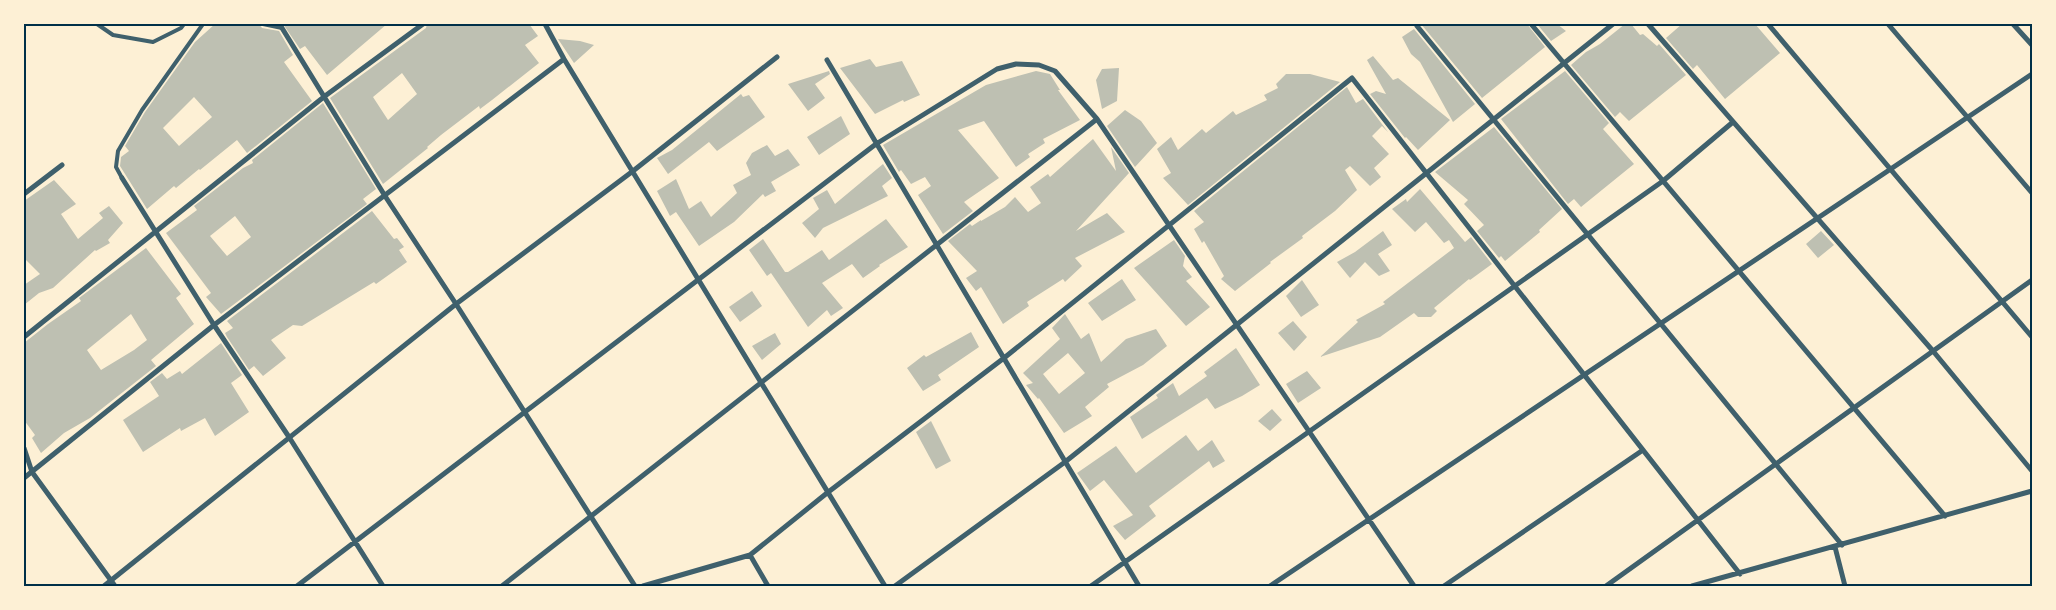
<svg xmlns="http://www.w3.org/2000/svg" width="2056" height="610" font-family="'Golos Text',sans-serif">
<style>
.building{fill:#bec0b2;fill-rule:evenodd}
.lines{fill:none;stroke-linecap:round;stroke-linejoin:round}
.service{stroke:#3f606c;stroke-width:4}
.minor{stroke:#3f606c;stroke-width:5}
.neatline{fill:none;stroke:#003049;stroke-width:2}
</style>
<rect width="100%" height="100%" fill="#fdf0d5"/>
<path class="building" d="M215 24H259L262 28 279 31 293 55 284 62 312 101 247 153 237 140 200 170 199 169 176 188 174 186 147 209 120 166 121 157 129 151 125 146 145 112 195 42ZM194 97 212 117 179 146 163 128Z
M283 24H387L327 75 305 46 300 49Z
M427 24H529L538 36 525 45 539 63 492 100 480 109 479 106 441 135 427 147 428 148 383 184 330 98 426 28ZM402 73 417 94 388 120 373 97Z
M1421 24H1527L1545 47 1482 98Z
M1537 24H1557L1566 31 1551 41Z
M1625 24H1631L1640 35 1643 34 1657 46 1659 44 1686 75 1629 121 1620 112 1615 117 1571 65 1586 52 1600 44Z
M1682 24H1755L1780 53 1725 99 1697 65 1693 69 1666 38Z
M1414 29 1475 104 1453 122 1420 62 1411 54 1402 37Z
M558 39 580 41 594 45 574 63Z
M1373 56 1393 80 1398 78 1450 120 1418 150 1406 137 1405 138 1370 94 1376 91 1386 94 1367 60Z
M870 59 876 67 902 61 920 95 904 102 903 100 875 114 840 68Z
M1119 68 1117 101 1102 109 1096 80 1102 69Z
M829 71 830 74 815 84 825 98 808 111 788 84Z
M1036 71 1050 74 1060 90H1058L1080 120 1043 139 1045 143 1028 154 1030 157 1016 167 984 121 958 130 999 178 964 202 973 211 943 234 918 195 931 186 925 177 911 184 901 170 899 172 883 145 986 85Z
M1565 71 1609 123 1603 129 1634 164 1581 207 1574 199 1568 204 1501 119Z
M1286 74H1310L1340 82 1188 205 1163 178 1171 173 1157 149 1171 137 1178 150 1202 129 1206 133 1233 111 1236 115 1267 100 1264 95 1278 88 1276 84Z
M1347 87 1356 103 1363 99 1388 132 1382 126 1372 136 1389 154 1374 168 1381 177 1370 186 1350 166 1345 170 1357 190 1335 211 1302 236 1303 238 1270 262 1271 263 1235 291 1221 279 1224 276 1204 241 1202 243 1194 229 1204 222 1194 211Z
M741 94 743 97 749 95 765 117 717 151 709 142 668 174 657 158 672 150Z
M323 103 376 189 363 199 367 204 221 314 206 297 211 293 166 233 197 210 194 206 243 168 253 163 252 160ZM235 216 251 237 227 256 210 236Z
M1125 110 1141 121 1157 143 1135 167 1107 126Z
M841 116 850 134 819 155 807 137Z
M1494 127 1562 209 1539 230 1540 232 1505 261 1501 256 1499 258 1477 231 1484 225 1464 204 1468 200 1435 172Z
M1093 139 1116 171 1111 147 1129 173 1076 231 1107 213 1125 232 1075 258 1082 266 1065 282 1063 279 1027 302 1029 306 1003 324 981 287 976 291 966 278 977 271 948 241 970 224 972 226 981 220V221L1005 207 1015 197 1028 212 1041 203 1030 187 1048 174 1050 177Z
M767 145 775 156 788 149 800 165 771 182 776 191 765 197 763 194 734 222 699 246 676 212 670 216 657 191 676 179 689 209 701 201 711 217 737 193 733 185 751 175 746 163 752 153Z
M883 164 892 178 882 186 888 196 823 228 815 238 802 223 819 209 813 198 827 190 835 204Z
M54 180 76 204 61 214 78 239 103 218 99 213 109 206 123 223 108 240 110 243 96 251 95 250 53 288 39 293 24 305V285L40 274 24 258V201Z
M1420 189 1465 242 1471 237 1492 264 1470 280 1469 279 1434 308 1437 311 1431 317H1418L1414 313 1380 337 1320 357 1358 322 1356 320 1385 304 1383 302 1454 248 1449 240 1444 243 1426 222 1415 232 1392 209 1406 199 1407 202Z
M372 211 394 239 397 238 404 247 399 250 407 262 376 284 374 282 302 326 293 325 271 340 286 358 263 376 254 366 249 370 227 337 225 333 233 328 227 321Z
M886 219 908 247 879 265 880 266 863 278 852 264 822 283 843 308 831 316 827 310 808 327 771 273 767 276 749 250 763 239 785 272H788L822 250 829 260Z
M1383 231 1392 245 1378 254 1390 271 1379 276 1365 262 1350 278 1337 262 1355 252Z
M1821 231 1834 245 1818 258 1806 244Z
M1174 240 1185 256 1183 266 1192 277 1186 281 1210 307 1186 326 1134 268Z
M146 248 181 294 176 298 194 324 151 360 156 366 90 418 64 433 41 453 32 438 35 435 24 420V343L48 324 81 301 79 298ZM131 314 147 340 134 350 101 370 87 350Z
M1122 279 1136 300 1102 321 1088 303Z
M1302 280 1319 305 1301 317 1286 296Z
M752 291 762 306 740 322 729 307Z
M1065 314 1081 339 1089 333 1101 362 1126 339 1156 329 1167 346 1143 365 1107 384 1109 387 1085 407 1092 416 1064 433 1039 398 1038 399 1026 385 1033 383 1023 373 1060 339 1052 328ZM1068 353 1085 373 1059 394 1043 374Z
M1293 321 1307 337 1294 351 1278 333Z
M971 332 979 347 938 375 941 380 923 391 907 368 924 355 926 357Z
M775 333 781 344 762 360 752 346Z
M221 343 242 375 231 383 249 412 215 436 205 418 181 431 180 428 143 452 123 420 159 396 150 382 162 373 167 379 180 371 182 374Z
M1236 348 1260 385 1242 396 1215 409 1207 398 1142 439 1130 417 1158 398 1156 395 1173 383 1179 396 1207 376 1204 372Z
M1307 371 1321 388 1298 403 1286 384Z
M1272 409 1282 420 1270 431 1258 421Z
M931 421 951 461 936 469 916 432Z
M1186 435 1198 451 1212 440 1225 461 1213 468 1209 461 1149 506 1156 516 1125 540 1113 526 1133 515 1104 480 1090 491 1077 473 1116 446 1136 473Z"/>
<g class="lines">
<path class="service" d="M97 24 113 35 153 42 181 28 184 24
M263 24 282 28
M122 178 116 167 118 151 142 110 203 24"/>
<path class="minor" d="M545 24 564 59 885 586
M1531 24 1945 516
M1648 24 1933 351 2032 471
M1768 24 2032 337
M1888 24 2032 193
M2013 24 2032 45
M1417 26 1842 545
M282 28 385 196 456 304 635 586
M827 60 1139 586
M122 178 214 325 289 437 383 586
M24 194 62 165
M24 337 325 96 423 24
M24 448 32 472 115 586
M24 478 214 325 564 59
M1835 547 1845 586
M750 555 768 586
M104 586 456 304 633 171 777 57
M297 586 876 144 997 69 1016 64 1039 65 1055 71 1097 119 1414 586
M502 586 1097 119
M643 586 750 555 827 493 1004 358 1352 78 1740 574
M895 586 1065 462 1613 24
M1091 586 1663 181 1733 122
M1270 586 2032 74
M1444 586 1643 450
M1606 586 2032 280
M1692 586 2032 491"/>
</g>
<rect width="2056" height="610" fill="none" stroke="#fdf0d5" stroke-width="50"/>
<rect x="25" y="25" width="2006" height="560" class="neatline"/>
</svg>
